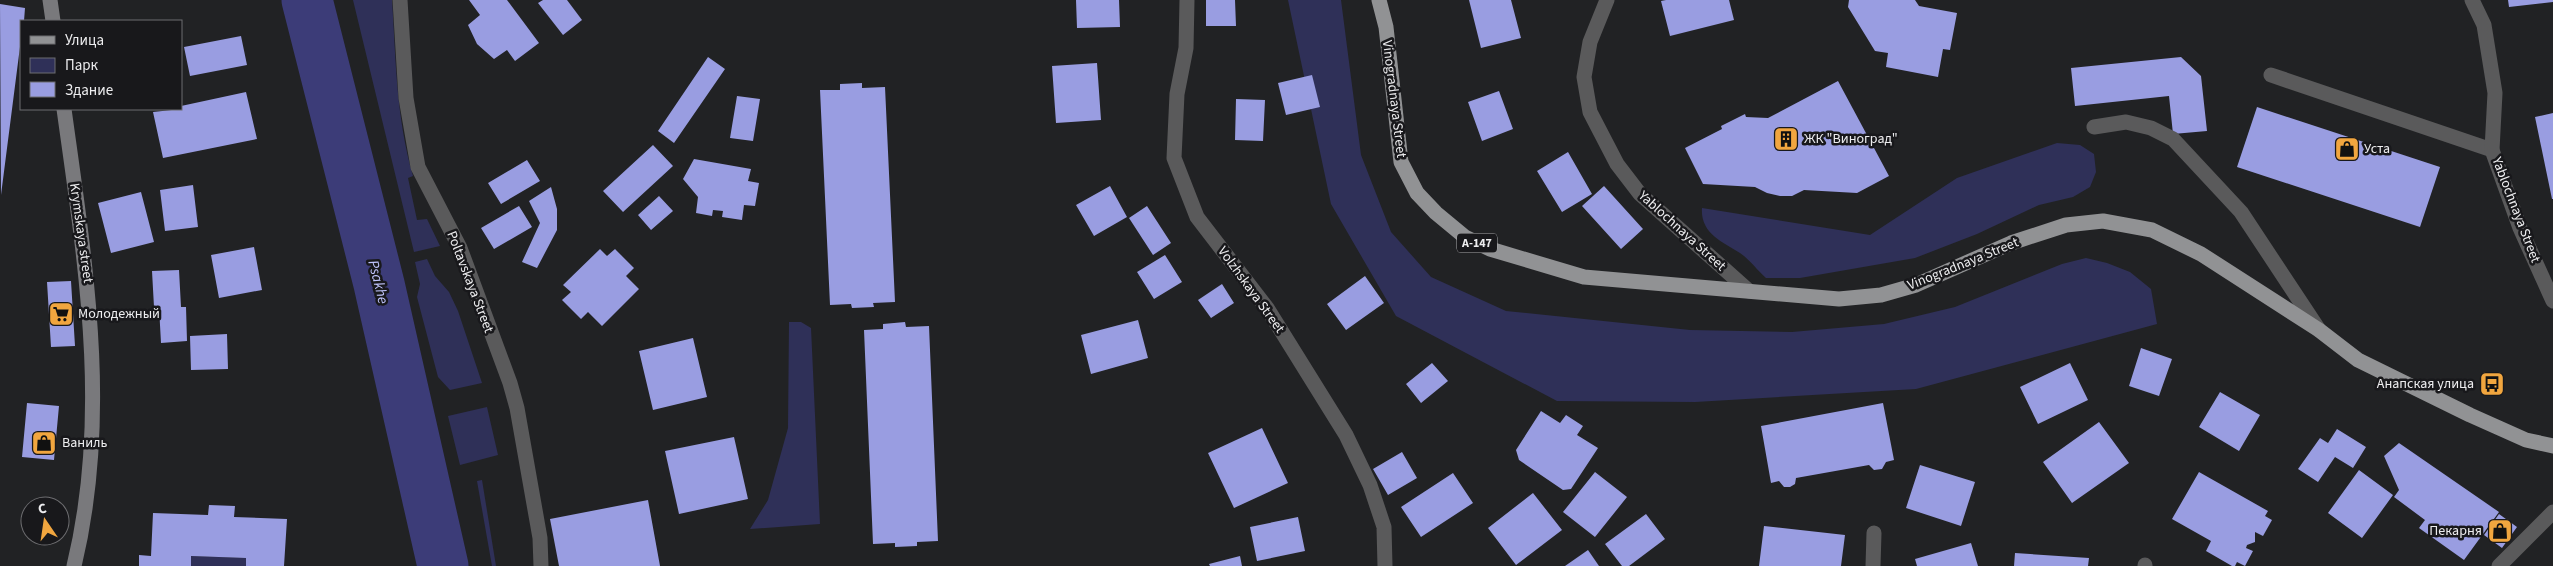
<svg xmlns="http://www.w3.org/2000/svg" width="2553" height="566" font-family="'Source Sans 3',sans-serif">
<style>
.green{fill:#2f3058}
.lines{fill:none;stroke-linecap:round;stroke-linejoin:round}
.river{stroke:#3c3c78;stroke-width:51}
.building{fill:#999de1}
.lane{stroke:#5a5a5b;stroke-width:15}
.street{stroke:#5a5a5b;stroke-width:15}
.secondary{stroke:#79797c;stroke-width:15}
.primary{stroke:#919294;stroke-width:15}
.labels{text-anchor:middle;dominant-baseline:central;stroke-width:5;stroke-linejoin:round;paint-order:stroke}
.shield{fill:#18181b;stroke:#adadaf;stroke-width:1}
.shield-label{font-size:12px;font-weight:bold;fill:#ededef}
.street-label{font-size:14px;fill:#ededef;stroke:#18181b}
.poi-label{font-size:14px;fill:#ededef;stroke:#18181b;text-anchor:start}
.water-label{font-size:15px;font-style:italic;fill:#c0c4fc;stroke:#18181b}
</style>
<rect width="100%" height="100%" fill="#212224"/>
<path class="green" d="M353 0H392C396 62 396 116 413 176L408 178 417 220 427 219 440 246 414 252Z
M1288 0H1341L1361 155 1391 232 1431 277 1506 311 1690 330 1792 332 1884 324 1955 307 2062 264 2086 258 2107 263 2130 272 2151 289 2157 324 1916 389 1695 402 1557 401 1396 316 1331 204Z
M2057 143 2080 145 2094 154 2096 172 2090 187 2073 197 2039 205 1977 234 1915 258 1800 278H1766C1758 271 1749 259 1740 253 1722 242 1700 233 1702 208L1870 235 1957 178Z
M427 259 435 276 449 292 458 311 482 383 450 390 438 377 417 297 420 284 415 262Z
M789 322H801L811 328 820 524 750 529 768 500 788 428Z
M487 407 498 455 460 465 448 416Z
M482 480 496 566H492L477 481Z
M191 556 246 558V566H191Z"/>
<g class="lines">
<path class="river" d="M307 0 379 284 443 566"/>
</g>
<path class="building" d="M469 0H507L539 43 515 61 507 50 494 59 477 44 468 25 480 15Z
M543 0H567L582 20 563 35 538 3Z
M1076 0H1119L1120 27 1077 28Z
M1206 0H1235L1236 26H1206Z
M1469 0H1511L1521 38 1481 48Z
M1666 0H1729L1734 20 1670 36 1661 1Z
M1849 0H1915L1919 6 1957 13 1950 50 1943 49 1938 77 1886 67 1888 53 1875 51 1848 7Z
M2508 0H2553V2L2509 7Z
M0 4 25 8 24 21H21V39L1 195Z
M241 36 247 65 190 76 184 47Z
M708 57 725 69 674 143 658 131Z
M2181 57 2201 76 2207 131 2173 134 2169 96 2075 106 2071 68Z
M1097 63 1101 120 1056 123 1052 66Z
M1312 75 1320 107 1286 115 1278 83Z
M1838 81 1889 176 1857 193 1804 190 1792 196H1780L1767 193 1755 187 1703 184 1685 148 1722 129 1721 126 1745 114 1746 117 1768 118Z
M862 83V88L885 87 895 302 873 303 874 307 852 308 851 304 830 305 820 90H840V84Z
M1499 91 1513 129 1482 141 1468 102Z
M246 92 257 139 163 158 153 112 181 109V106Z
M737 96 760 99 753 141 730 138Z
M1236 99 1265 100 1263 141 1235 140Z
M2257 107 2440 167 2420 227 2237 167Z
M2553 113V199H2552L2535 117Z
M653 145 673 166 623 212 603 191Z
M1568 152 1592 194 1562 212 1537 171Z
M694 159 751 169 748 181 759 183 755 206 744 205 742 220 722 217 723 211 713 210 712 216 696 213 698 197 683 179Z
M527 160 540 181 501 204 488 183Z
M193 185 198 227 165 231 160 190Z
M1110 186 1127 217 1094 236 1076 205Z
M1604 186 1643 229 1621 249 1582 206Z
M551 187 557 209V230L537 268 522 262 540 223 529 201Z
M141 192 154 242 111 253 98 203Z
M659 196 673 211 651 230 638 215Z
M519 206 532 227 494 249 481 228Z
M1147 206 1171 243 1153 255 1129 218Z
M254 247 262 290 219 298 211 255Z
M600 249 607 256 615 249 634 268 626 276 639 289 602 326 588 312 581 319 562 300 571 292 563 285Z
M1165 255 1182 282 1154 299 1137 272Z
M179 270 181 307H186L187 341 161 343 159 307H154L152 271Z
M1365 276 1384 303 1346 330 1327 304Z
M71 281 75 346 51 347 47 282Z
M1222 284 1234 303 1211 318 1198 300Z
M1138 320 1148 358 1091 374 1081 335Z
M905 322 906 327 929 326 938 541 917 542V546L895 547V543L873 544 864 330 883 329V324Z
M227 334 228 369 191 370 190 336Z
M693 338 707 397 653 410 639 351Z
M2141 348 2172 359 2159 396 2129 386Z
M1432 363 1448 381 1421 403 1406 384Z
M2070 363 2088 400 2038 424 2020 387Z
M2220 392 2260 415 2239 451 2199 427Z
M27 403 59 406 54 460 22 457Z
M1883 403 1894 460 1886 462 1882 469 1874 470 1869 465 1796 478 1795 484 1790 487H1784L1779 481 1771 483 1761 426Z
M1541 411 1560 423 1566 415 1583 426 1577 435 1598 448 1571 489 1563 490 1519 460 1516 450Z
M2099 422 2129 463 2072 503 2043 462Z
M1262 428 1288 483 1234 508 1208 453Z
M2337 429 2366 447 2353 468 2335 457 2318 482 2298 469 2320 438 2328 443Z
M734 437 748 499 679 514 665 451Z
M2399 443 2499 512 2464 560 2419 528 2425 520 2394 497 2399 490 2384 456Z
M1402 452 1417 478 1388 495 1373 469Z
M1920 465 1975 482 1961 526 1906 508Z
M2359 470 2393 495 2362 538 2328 513Z
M1595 472 1627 497 1595 537 1563 512Z
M2199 472 2268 511 2265 516 2272 520 2263 536 2255 532V542L2247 545 2246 548 2253 551 2245 566 2237 562 2235 566H2232L2206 551 2211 541 2172 519Z
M1453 473 1473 503 1421 537 1401 507Z
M1533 493 1562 530 1516 565 1488 528Z
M648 500 660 566H559L550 519Z
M209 505 235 506 234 517 287 519 284 566H246V558L191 556V566H139V555L151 556 153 513 208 515Z
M1646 514 1665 539 1629 566H1622L1605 544Z
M2499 514 2517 527 2502 548 2484 535Z
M1298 517 1305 551 1257 561 1250 527Z
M1764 526 1845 535 1841 566H1759Z
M1971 543 1978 566H1917L1915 559Z
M1588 550 1599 566H1565Z
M2015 553 2089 558 2088 566H2014Z
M1240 556 1242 566H1210L1209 564Z"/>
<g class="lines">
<path class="lane" d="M2271 75 2492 150
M2094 127 2126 122 2151 128 2173 139 2241 212 2319 330
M2145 566V565"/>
<path class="street" d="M400 0 406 98 418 167 460 248 510 383 517 408 540 538 541 566
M1187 0 1186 48 1177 94 1174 158 1197 217 1267 308 1346 435 1370 485 1384 527 1385 566
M1607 0 1590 42 1584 77 1590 112 1617 164 1640 194 1749 291
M2472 0 2484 25 2495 93 2492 150 2520 228 2553 301
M1873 566 1874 533
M2499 566 2553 512"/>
<path class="secondary" d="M50 0 53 21
M64 109C85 261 111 414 74 566"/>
<path class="primary" d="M1379 0 1386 27 1401 162 1417 193 1436 213 1465 237 1490 249 1584 277 1839 299 1881 295 1916 285 2011 243 2066 225 2103 221 2152 230 2201 254 2319 330 2358 360 2470 415 2526 440 2553 446"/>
</g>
<defs>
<symbol id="building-square" viewBox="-11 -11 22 22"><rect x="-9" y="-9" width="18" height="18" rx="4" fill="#f1a63f" stroke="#18181b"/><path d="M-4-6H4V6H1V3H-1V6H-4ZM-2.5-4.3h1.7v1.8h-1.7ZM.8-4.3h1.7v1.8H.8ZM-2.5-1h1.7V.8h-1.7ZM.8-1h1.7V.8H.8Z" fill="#111"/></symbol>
<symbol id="shop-square" viewBox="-11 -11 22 22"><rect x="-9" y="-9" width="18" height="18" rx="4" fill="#f1a63f" stroke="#18181b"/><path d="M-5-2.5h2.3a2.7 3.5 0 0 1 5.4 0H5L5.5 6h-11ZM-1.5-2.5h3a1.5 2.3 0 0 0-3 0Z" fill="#111"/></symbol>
<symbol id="supermarket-square" viewBox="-11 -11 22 22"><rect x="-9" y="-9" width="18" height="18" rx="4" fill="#f1a63f" stroke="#18181b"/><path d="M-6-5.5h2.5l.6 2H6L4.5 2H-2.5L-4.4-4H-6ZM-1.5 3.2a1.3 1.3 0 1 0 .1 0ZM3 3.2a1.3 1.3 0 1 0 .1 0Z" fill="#111"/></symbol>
<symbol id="bus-square" viewBox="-11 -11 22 22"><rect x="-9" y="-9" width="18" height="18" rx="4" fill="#f1a63f" stroke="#18181b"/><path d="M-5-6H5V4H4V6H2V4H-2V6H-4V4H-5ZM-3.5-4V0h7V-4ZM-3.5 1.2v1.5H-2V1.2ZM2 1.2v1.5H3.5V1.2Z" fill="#111"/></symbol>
</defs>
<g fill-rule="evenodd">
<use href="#building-square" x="1772" y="125" width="28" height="28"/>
<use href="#shop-square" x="2333" y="135" width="28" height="28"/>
<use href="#supermarket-square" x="47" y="300" width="28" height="28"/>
<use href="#bus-square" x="2478" y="370" width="28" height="28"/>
<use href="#shop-square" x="30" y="429" width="28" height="28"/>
<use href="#shop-square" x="2486" y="517" width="28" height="28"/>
</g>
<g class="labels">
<rect class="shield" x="1457" y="233.5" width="40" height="19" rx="4"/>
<g class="shield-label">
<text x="1477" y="243">А-147</text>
</g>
<g class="street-label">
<text transform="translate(1394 99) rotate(83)">Vinogradnaya Street</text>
<text transform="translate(2516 210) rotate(69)">Yablochnaya Street</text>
<text transform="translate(1682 231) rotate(42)">Yablochnaya Street</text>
<text transform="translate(81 233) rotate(82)">Krymskaya street</text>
<text transform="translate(1963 264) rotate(-22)">Vinogradnaya Street</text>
<text transform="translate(470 282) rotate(69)">Poltavskaya Street</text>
<text transform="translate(1251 290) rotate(54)">Volzhskaya Street</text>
</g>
<g class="poi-label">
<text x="1804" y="139">ЖК "Виноград"</text>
<text x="2364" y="149">Уста</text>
<text x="78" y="314">Молодежный</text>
<text x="2474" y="384" text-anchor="end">Анапская улица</text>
<text x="62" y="443">Ваниль</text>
<text x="2482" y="531" text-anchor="end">Пекарня</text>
</g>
<g class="water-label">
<text transform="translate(378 282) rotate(76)">Psakhe</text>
</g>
</g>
<rect x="20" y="20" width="162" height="90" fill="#18181b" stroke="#6d6d70"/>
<rect x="30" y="36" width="25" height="8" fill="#919294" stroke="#6d6d70"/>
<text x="65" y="45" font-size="15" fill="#ededef">Улица</text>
<rect x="30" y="58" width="25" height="15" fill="#2f3058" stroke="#6d6d70"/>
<text x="65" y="70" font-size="15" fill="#ededef">Парк</text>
<rect x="30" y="82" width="25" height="15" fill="#999de1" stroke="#6d6d70"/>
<text x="65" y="95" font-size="15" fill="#ededef">Здание</text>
<g transform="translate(45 521) rotate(347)"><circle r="24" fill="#18181b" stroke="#6d6d70"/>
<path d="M0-4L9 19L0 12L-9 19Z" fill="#f1a63f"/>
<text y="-8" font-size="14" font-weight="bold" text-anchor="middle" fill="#ededef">С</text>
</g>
</svg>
